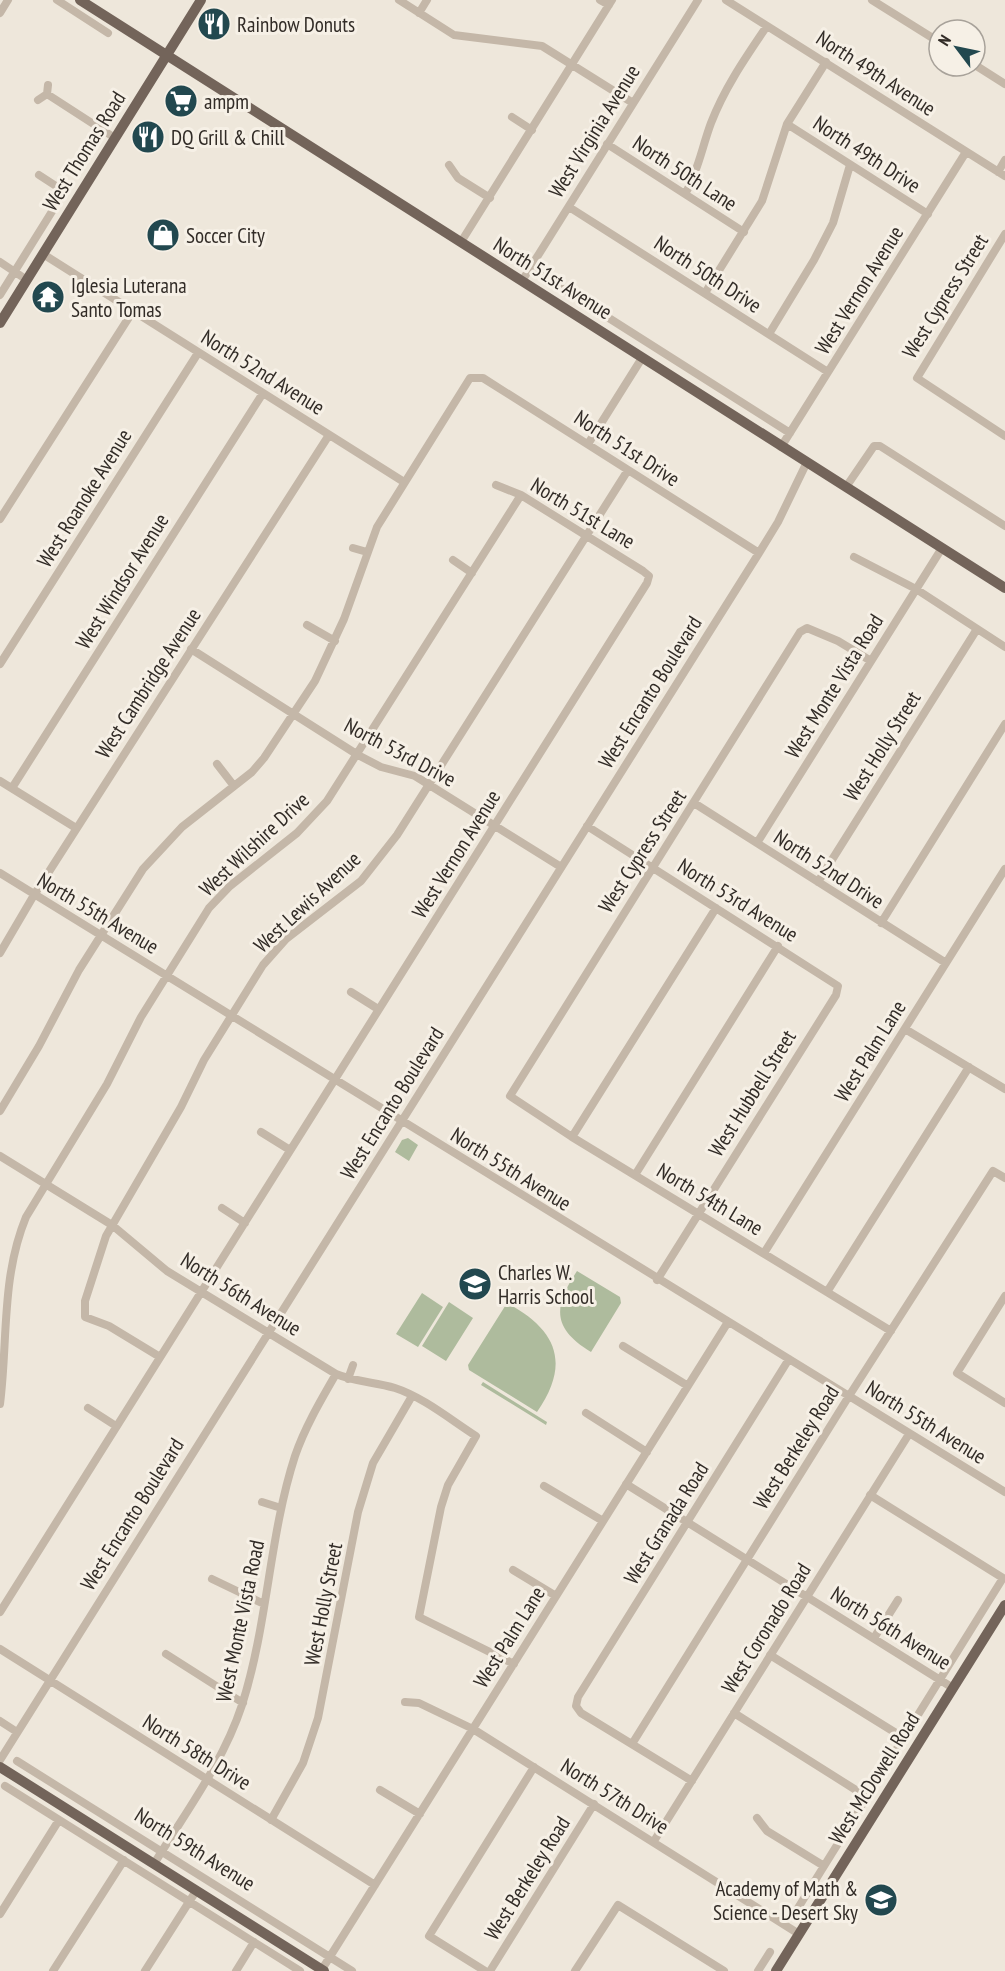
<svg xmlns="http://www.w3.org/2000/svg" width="1005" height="1971" font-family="'PT Sans Narrow',sans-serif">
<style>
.green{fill:#aebb9d}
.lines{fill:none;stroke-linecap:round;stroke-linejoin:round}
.minor{stroke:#c4b7a8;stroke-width:8}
.major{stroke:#73645a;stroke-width:10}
.labels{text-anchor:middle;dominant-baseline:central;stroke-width:6;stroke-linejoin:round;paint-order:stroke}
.poi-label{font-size:21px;fill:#322c27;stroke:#f6f0e6;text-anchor:start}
.street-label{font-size:21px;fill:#322c27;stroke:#f6f0e6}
</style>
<rect width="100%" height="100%" fill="#eee7db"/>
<path class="green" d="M408 1138 418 1145 409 1161 395 1152 402 1140Z
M577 1271 620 1297 621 1303 591 1352C552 1328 553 1307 577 1271Z
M422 1293 443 1307 418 1347 396 1334Z
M449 1302 473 1318 446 1361 422 1346Z
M507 1303C557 1330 571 1363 537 1412L469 1370 468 1365Z
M483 1382 547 1422 546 1425 481 1385Z"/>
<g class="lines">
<path class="minor" d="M57 0 108 33
M399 0 454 35 542 46 633 103
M600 0 609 5
M726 0 1005 176
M872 0 939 42
M0 13 8 0
M419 13 427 0
M975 65 1005 84
M47 94 115 138
M38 100 47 94 48 85
M512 117 532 130
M787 124 928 214
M607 144 744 232
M449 165 458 178 490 198
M998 172 1005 160
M685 194C698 172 702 147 711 123 725 87 746 57 767 26
M569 207 828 372
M1005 234 917 378 1005 436
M461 242 612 0
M43 254 404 482
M0 262 27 280
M530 268 790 433
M522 281 698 0
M705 293 762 201 787 124 826 62
M0 295 61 197 59 188 39 175
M769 334 814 260 833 223 850 165
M588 444 642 358
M781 447 966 152
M846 487 874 446H880L1005 526
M0 519 133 311
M353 548 367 552
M854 557 916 589 1005 647
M453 560 472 573
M307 625 335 641
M191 649 358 755 381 767 415 776 561 867
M871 661 838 641 807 628 800 632 510 1096 572 1137 891 1331
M0 664 198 353
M217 764 234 786
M0 781 76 828
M12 788 263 393
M694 803 946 963
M587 826 838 986 836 995 657 1280
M757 843 942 548
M0 873 1005 1492
M818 882 977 629
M881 923 1005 724
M0 953 34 895 329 435
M351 992 378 1009
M905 1029 1005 1089
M0 1111 39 1046 79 970 143 869 182 827 252 772 264 758 315 681 344 619 377 527 470 378H483L759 553
M261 1132 290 1150
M572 1137 716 908
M0 1156 112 1225 167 1271 336 1374C355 1382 376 1382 395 1388 423 1397 451 1420 476 1436L448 1485 441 1507 419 1617 514 1664
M635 1175 778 946
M222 1208 245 1223
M764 1253 1005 869
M827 1292 969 1067
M1005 1296 957 1373 1005 1403
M623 1346 688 1386
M160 1357 109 1326 85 1317V1301L106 1236 181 1107 204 1060 263 965 286 939 361 881 397 835 628 470
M348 1379 353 1365
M0 1404C8 1341 1 1278 26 1217L107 1084 141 1017 209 908 230 886 297 833 327 801 521 495
M88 1408 116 1426
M586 1413 647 1452
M626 1484 953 1688
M544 1486 603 1521
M262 1502 281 1508
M513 1570 556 1596
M212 1579 264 1604
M0 1612 647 583 649 576 643 571 521 495 496 485
M874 1638 898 1600
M0 1649 375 1885
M166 1654 243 1703
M770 1655 904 1738
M405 1702 419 1703 473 1729 799 1934
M734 1713 867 1797
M0 1721 17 1732
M632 1744 849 1396 993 1171 1005 1178
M0 1760 759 553 778 522 807 462
M17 1761 352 1971
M692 1781 581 1713 576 1706 578 1697 789 1359
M5 1786 300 1971
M380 1790 420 1814
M757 1818 767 1831 824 1866
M271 1820 303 1763 318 1718 358 1512 373 1463 412 1396
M654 1841 909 1434
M154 1864C185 1813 223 1763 242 1705 268 1624 269 1536 295 1456 305 1427 321 1400 336 1374
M0 1914 59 1820
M793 1916 1003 1578 870 1495
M53 1971 124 1860
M145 1971 196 1891
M236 1971 254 1942
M321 1971 728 1322
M485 1971 429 1936 534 1767
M490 1971 594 1804
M575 1971 618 1905 724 1971
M758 1971 770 1952"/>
<path class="major" d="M80 0 1005 588
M0 323 201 0
M0 1767 324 1971
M776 1971 1005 1605"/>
</g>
<defs>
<symbol id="restaurant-disc" viewBox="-11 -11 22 22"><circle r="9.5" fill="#22484f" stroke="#f6f0e6"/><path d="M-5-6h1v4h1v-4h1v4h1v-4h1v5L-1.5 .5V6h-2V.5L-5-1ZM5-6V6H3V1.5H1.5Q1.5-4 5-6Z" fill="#fff"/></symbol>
<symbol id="supermarket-disc" viewBox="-11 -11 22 22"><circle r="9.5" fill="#22484f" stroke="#f6f0e6"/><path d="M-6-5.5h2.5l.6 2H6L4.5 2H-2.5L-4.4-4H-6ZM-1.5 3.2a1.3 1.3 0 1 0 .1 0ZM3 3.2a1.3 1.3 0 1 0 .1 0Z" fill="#fff"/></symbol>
<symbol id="shop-disc" viewBox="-11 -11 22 22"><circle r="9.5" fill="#22484f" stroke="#f6f0e6"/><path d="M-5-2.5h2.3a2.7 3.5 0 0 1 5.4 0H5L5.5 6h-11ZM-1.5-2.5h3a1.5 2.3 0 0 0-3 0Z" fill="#fff"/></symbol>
<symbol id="temple-disc" viewBox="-11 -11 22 22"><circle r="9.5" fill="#22484f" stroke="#f6f0e6"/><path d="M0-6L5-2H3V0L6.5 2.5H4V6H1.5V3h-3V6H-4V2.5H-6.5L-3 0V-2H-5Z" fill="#fff"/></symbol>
<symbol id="school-disc" viewBox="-11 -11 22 22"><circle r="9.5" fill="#22484f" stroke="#f6f0e6"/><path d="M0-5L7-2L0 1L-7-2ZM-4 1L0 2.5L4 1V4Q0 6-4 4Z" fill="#fff"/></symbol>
</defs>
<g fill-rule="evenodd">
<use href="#restaurant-disc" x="195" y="5" width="38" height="38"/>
<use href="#supermarket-disc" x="162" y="82" width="38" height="38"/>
<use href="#restaurant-disc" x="129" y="118" width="38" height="38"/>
<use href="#shop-disc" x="144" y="216" width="38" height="38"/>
<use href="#temple-disc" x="29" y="278" width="38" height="38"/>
<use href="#school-disc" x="456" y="1265" width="38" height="38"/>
<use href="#school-disc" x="862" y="1881" width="38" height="38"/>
</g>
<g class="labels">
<g class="poi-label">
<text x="237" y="24">Rainbow Donuts</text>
<text x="204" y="101">ampm</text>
<text x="171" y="137">DQ Grill &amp; Chill</text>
<text x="186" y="235">Soccer City</text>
<text x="71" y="285">Iglesia Luterana<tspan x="71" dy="24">Santo Tomas</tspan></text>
<text x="498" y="1272">Charles W.<tspan x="498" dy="24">Harris School</tspan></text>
<text x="858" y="1888" text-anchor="end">Academy of Math &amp;<tspan x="858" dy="24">Science - Desert Sky</tspan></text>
</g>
<g class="street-label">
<text transform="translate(876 73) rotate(33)">North 49th Avenue</text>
<text transform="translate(594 131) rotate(-58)">West Virginia Avenue</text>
<text transform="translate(84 151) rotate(-58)">West Thomas Road</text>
<text transform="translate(867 154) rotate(33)">North 49th Drive</text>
<text transform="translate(685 173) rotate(33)">North 50th Lane</text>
<text transform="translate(708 274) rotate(33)">North 50th Drive</text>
<text transform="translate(553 278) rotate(32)">North 51st Avenue</text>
<text transform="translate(859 290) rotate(-58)">West Vernon Avenue</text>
<text transform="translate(945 296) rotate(-58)">West Cypress Street</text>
<text transform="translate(263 372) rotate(32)">North 52nd Avenue</text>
<text transform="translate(627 448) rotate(33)">North 51st Drive</text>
<text transform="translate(84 498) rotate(-58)">West Roanoke Avenue</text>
<text transform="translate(583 513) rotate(31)">North 51st Lane</text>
<text transform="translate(122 581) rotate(-58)">West Windsor Avenue</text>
<text transform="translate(148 683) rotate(-57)">West Cambridge Avenue</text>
<text transform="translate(834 686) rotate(-58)">West Monte Vista Road</text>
<text transform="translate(650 692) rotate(-58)">West Encanto Boulevard</text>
<text transform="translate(882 746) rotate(-58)">West Holly Street</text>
<text transform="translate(400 752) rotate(28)">North 53rd Drive</text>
<text transform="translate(254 844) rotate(-43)">West Wilshire Drive</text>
<text transform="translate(642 851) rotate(-57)">West Cypress Street</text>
<text transform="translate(456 854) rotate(-58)">West Vernon Avenue</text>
<text transform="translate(829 869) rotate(33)">North 52nd Drive</text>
<text transform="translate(738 900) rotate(32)">North 53rd Avenue</text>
<text transform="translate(307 902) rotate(-43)">West Lewis Avenue</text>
<text transform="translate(98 913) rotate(31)">North 55th Avenue</text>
<text transform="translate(870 1051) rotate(-58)">West Palm Lane</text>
<text transform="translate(752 1093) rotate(-58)">West Hubbell Street</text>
<text transform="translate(392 1103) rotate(-58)">West Encanto Boulevard</text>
<text transform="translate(511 1169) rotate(32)">North 55th Avenue</text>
<text transform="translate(710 1199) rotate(31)">North 54th Lane</text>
<text transform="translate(241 1294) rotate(32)">North 56th Avenue</text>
<text transform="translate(926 1422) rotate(32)">North 55th Avenue</text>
<text transform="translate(796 1447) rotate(-58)">West Berkeley Road</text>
<text transform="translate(132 1514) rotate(-58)">West Encanto Boulevard</text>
<text transform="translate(666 1523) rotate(-58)">West Granada Road</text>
<text transform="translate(323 1604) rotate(-79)">West Holly Street</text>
<text transform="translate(240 1621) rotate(-78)">West Monte Vista Road</text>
<text transform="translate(766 1628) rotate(-58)">West Coronado Road</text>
<text transform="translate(891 1628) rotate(32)">North 56th Avenue</text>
<text transform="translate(509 1637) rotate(-58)">West Palm Lane</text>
<text transform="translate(197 1752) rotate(32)">North 58th Drive</text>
<text transform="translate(874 1778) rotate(-58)">West McDowell Road</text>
<text transform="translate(615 1796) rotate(32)">North 57th Drive</text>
<text transform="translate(195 1849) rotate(32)">North 59th Avenue</text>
<text transform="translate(527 1878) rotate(-58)">West Berkeley Road</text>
</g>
</g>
<g transform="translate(957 48) rotate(302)"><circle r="28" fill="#f6f0e6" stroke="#a8a29a" stroke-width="1.5"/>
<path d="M0-4.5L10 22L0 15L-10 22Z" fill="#22484f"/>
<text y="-9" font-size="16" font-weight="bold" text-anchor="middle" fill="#322c27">N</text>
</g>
</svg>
